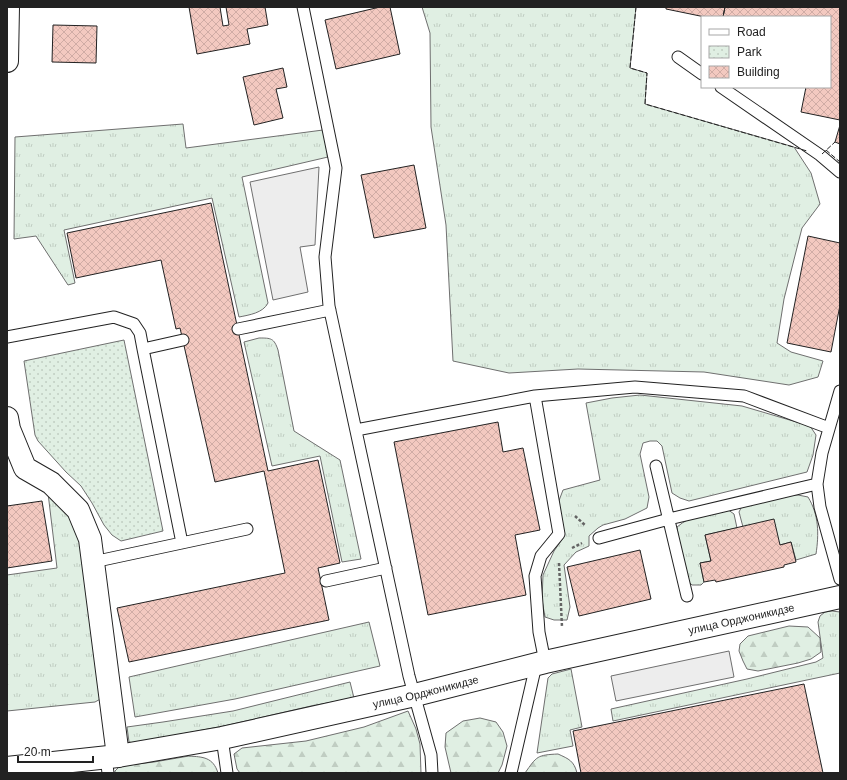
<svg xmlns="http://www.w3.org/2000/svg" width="847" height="780" font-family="Arial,sans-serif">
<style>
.grass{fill:url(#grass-tufts);stroke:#6f6f6f}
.forest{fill:url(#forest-firs);stroke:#6f6f6f}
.park{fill:url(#park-dots);stroke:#6f6f6f}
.parking{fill:#ededed;stroke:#6f6f6f}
.building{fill:url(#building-cross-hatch);stroke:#222}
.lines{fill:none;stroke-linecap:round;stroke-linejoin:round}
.service-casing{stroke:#222;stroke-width:13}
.minor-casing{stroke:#222;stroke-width:24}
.secondary-casing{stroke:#222;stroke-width:24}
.path{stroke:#646464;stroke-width:2.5;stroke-dasharray:3 2;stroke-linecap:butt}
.service{stroke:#fff;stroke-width:11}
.minor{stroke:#fff;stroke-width:22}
.secondary{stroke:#fff;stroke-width:22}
.fence{stroke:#222;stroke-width:1;stroke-dasharray:5 2;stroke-linecap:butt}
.labels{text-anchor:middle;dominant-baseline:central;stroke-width:3;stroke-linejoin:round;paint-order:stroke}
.street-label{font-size:11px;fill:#222;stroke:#fff}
</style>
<defs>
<pattern id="grass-tufts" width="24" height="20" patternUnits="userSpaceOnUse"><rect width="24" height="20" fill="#e0efe3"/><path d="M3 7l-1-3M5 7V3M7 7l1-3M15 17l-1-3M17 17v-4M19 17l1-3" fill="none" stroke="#c0cdc2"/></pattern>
<pattern id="forest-firs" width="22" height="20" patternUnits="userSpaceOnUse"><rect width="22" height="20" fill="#e0efe3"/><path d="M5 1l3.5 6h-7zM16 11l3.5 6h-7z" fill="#c0cdc2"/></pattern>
<pattern id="park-dots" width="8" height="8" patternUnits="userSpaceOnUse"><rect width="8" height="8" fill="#e0efe3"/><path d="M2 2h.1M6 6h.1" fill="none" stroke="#c0cdc2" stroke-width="1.8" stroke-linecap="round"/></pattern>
<pattern id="building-cross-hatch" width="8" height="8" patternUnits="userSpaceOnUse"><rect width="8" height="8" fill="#f3c9c0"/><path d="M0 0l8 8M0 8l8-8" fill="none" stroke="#d0aca5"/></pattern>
</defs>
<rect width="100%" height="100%" fill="#fff"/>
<path class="grass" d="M422 7H636L630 68 647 73 645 104 794 147 811 173 820 204 802 228 784 299 777 343 791 352 823 361 818 377 789 385 704 372 578 369 509 373 453 361 446 225 431 127 430 33Z
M183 124 186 148 323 130 328 157 242 177 268 303C263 313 249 315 239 317L212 198 64 230 75 283 68 285 36 236 14 239 15 137Z
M259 338C271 338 274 338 278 350L294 431 340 460 361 559 342 562 320 456 272 466 244 342Z
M640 395 742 406 810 426 816 435 813 455 807 472 689 501 680 498 672 493 662 446 657 441H650L643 443 640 454 649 497 647 508 625 519 603 525 598 528 589 536V546L576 552 564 565 570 607 567 620H554L545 617 542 600 543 575 554 551 563 538 557 506 563 490 600 480 586 403 612 398Z
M48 493 69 512 85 541 104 697 95 702 7 711V575L57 568Z
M785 495H798L808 497C819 515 819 534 816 554L796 560 791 542 780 545 743 527 739 512 743 504Z
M727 509 734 514 737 528 705 535 711 561 700 563 704 582 701 585H692L688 581 682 563 677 527C691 515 709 512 727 509Z
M832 611 840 612V673L613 721 611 709 747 679 816 662 823 658 818 622 820 616 825 612Z
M369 622 380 666 235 699 135 717 129 677Z
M571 669 582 727 570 730 573 746 537 753 548 678 552 674Z
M350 682 354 698 311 706 224 726 134 743 129 742 127 727 163 722 233 711Z"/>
<path class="forest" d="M789 626 808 627 820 638 821 652 811 659 798 663 758 671 747 669 743 661 739 651 740 644 748 636Z
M408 711 416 729 420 744 421 773H240L237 769 234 754 242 748 306 741 364 727Z
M480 718 496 722 503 732 507 746 502 765 498 773H451L445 747 446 733 463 721Z
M558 754C569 759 574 761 577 773H525C537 756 537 755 558 754Z
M189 756C203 757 213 757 218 773H115V771L120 766 154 762Z"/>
<path class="park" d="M124 340 163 531 121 541 112 535 104 525 92 503 81 486 66 472 38 441 35 435 24 361Z"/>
<path class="parking" d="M319 167 315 245 300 247 308 292 273 300 250 182Z
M729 651 734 677 616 701 611 676Z"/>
<path class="building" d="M189 7H220L223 26 229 25 226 7H265L268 25 247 29 250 44 197 54Z
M380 7H390L400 54 336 69 325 20Z
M666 7H725L723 17H705L666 9Z
M725 7H840V120L801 112 806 87H830V17H723Z
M53 25 97 26 96 63 52 62Z
M283 68 287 87 276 89 283 118 254 125 243 77Z
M840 125V144L835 142Z
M414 165 426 228 374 238 361 175Z
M211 203 268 471 318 460 340 563 318 568 329 620 129 662 117 608 285 573 264 471 215 482 180 328 176 329 161 260 76 278 67 233Z
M808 236 840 243V305L831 352 787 343Z
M498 422 503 452 523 448 540 530 515 535 526 595 428 615 394 442Z
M42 501 52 561 7 568V506Z
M774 519 780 545 791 542 796 562 784 565V567L716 582 715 580 704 582 700 563 711 561 705 535Z
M640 550 651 599 579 616 567 567Z
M804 684 823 773H581L573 731Z"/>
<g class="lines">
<defs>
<path id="service" d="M303 7 336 168 325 257 329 306 409 676 431 755 432 773
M678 57 702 74
M721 87 820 155 840 172
M238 329 330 310
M7 337 114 317 134 324 140 333 143 349 182 543
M143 349 183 340
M840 391 822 453 817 484 820 507 840 579
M535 396 559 534 541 556 535 576 539 632 545 662
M356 430 535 396 635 387 744 396 829 428
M656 466 687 596
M599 538 669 519 817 484
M93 562 247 529
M326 581 386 568
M222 738 227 773
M106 757 108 773
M511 773 536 665"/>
<path id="minor" d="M7 61 8 7
M7 418 9 429 25 468 51 483 78 510 90 539 118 756"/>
<g id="secondary">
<path id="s1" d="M7 768 118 756 222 738 415 695 545 662 840 597"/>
</g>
</defs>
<use href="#service" class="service-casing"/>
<use href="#minor" class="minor-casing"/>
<use href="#secondary" class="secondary-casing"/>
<path class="path" d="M575 516 586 526
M572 548 582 543
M559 563 562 627"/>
<use href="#service" class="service"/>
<use href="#minor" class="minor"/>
<use href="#secondary" class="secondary"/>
<path class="fence" d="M636 7 630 68 647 73 645 104 807 151
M826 150 840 162
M822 154 835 142"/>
</g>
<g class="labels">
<g class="street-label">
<text stroke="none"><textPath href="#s1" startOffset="750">улица Орджоникидзе</textPath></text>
<text stroke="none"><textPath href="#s1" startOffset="426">улица Орджоникидзе</textPath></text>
</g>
</g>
<rect width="847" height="780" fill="none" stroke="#222222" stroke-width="16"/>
<rect x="701" y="16" width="130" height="72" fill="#ffffff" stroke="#a7a7a7"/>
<rect x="709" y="29" width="20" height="6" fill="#ffffff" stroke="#a7a7a7"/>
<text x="737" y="36" font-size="12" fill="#222222">Road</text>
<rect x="709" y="46" width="20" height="12" fill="url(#park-dots)" stroke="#a7a7a7"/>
<text x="737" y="56" font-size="12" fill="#222222">Park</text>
<rect x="709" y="66" width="20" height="12" fill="url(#building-cross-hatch)" stroke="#a7a7a7"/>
<text x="737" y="76" font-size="12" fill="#222222">Building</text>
<path d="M18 756v6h75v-6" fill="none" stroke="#222222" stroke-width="2"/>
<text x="24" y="756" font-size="12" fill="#222222" stroke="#ffffff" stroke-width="3" paint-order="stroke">20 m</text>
</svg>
